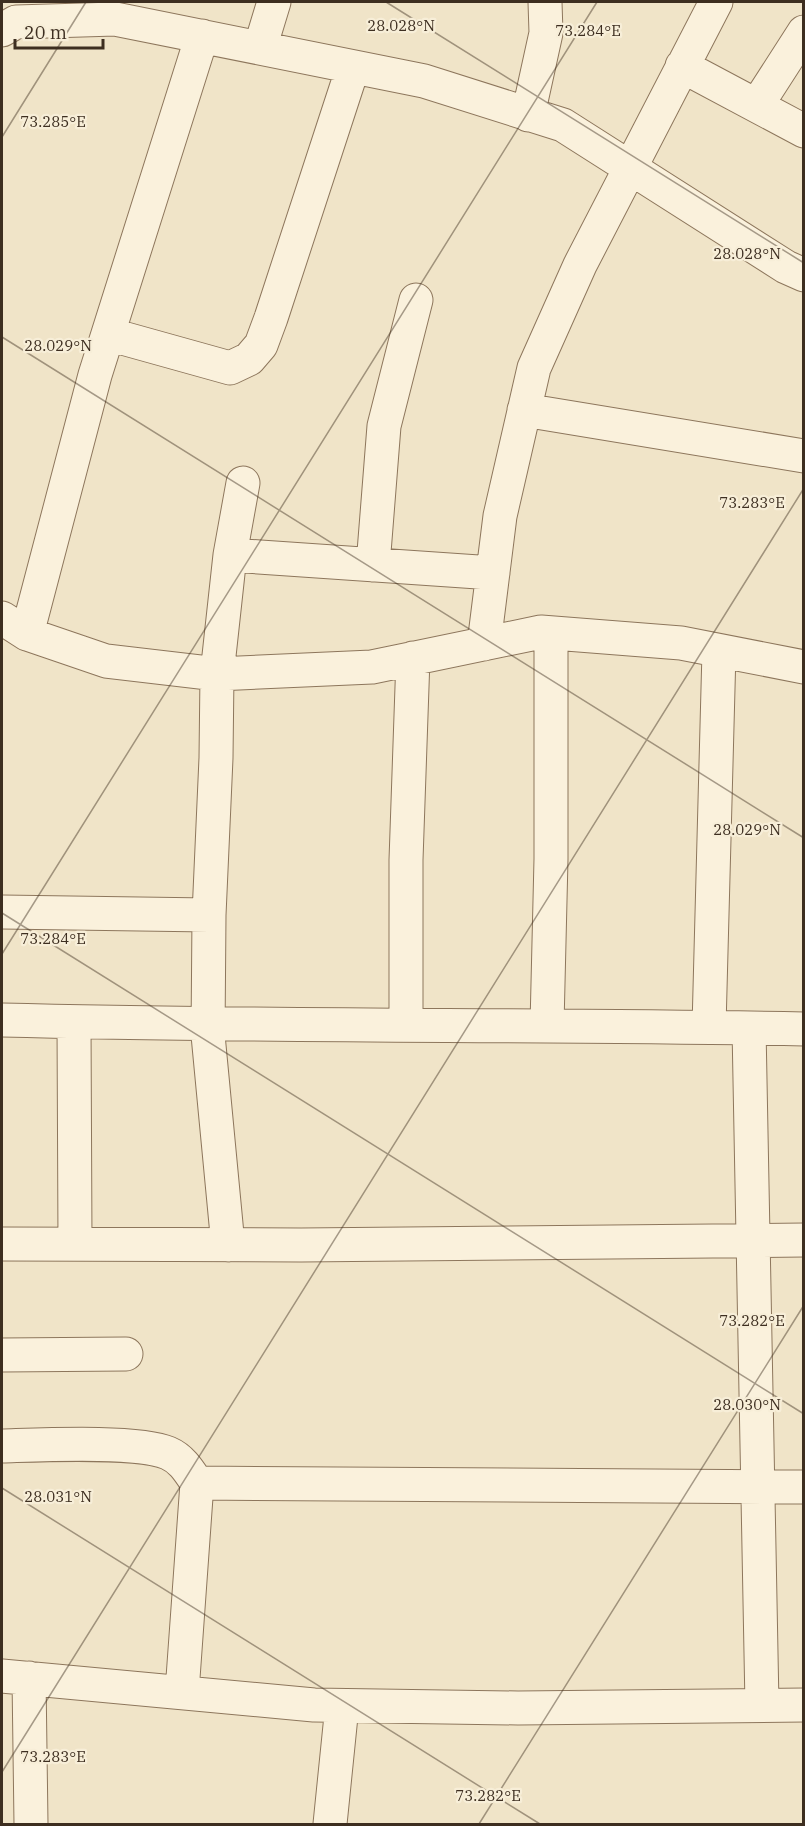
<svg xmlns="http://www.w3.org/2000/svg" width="805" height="1826" font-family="'IBM Plex Serif',serif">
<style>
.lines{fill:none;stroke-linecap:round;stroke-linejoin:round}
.minor-casing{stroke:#8d765c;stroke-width:35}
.minor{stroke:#faf1dc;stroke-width:33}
.ticks{fill:none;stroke:#3d2e20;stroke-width:1.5;stroke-opacity:0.45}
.ticks-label{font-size:15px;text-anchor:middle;fill:#3d2e20;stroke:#f7eed8;stroke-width:4.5;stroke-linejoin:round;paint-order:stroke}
</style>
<rect width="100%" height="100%" fill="#f0e4c8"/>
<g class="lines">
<defs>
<path id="minor" d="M2 30 16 22 115 19 424 81 563 125 786 267 804 275
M260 48 274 2
M682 66 804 131
M757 105 804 32
M528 115 546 33 545 2
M108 334 230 368 249 359 261 345 271 318 353 67
M524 410 804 456
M230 555 493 573
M373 565 384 426 416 300
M2 618 27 634 106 661 217 674 372 667 541 632 681 643 804 667
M27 634 95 375 202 36
M484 644 500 516 534 368 580 265 716 2
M2 912 209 915
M2 1020C269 1027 536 1024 804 1029
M74 1022 75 1244
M406 1025V860L413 658
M547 1025 551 859V633
M709 1027 719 651
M749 1028 762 1705
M2 1244 301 1245 804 1240
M228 1245 208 1035 209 915 216 758 217 674 230 555 243 483
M2 1355 126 1354
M2 1446C39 1445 138 1440 168 1453 182 1459 189 1471 197 1483
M2 1676 314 1705 518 1708 804 1705
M29 1678 31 1824
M182 1692 197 1483 804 1487
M330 1824 342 1706"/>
</defs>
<use href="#minor" class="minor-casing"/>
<use href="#minor" class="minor"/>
</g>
<path class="ticks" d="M386 2 804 263M2 137 86 2M2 337 804 838M2 913 804 1414M2 954 597 2M2 1488 540 1824M2 1772 804 488M479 1824 804 1305"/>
<g class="ticks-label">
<text x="401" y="31">28.028°N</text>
<text x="588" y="36">73.284°E</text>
<text x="53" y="127">73.285°E</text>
<text x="747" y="259">28.028°N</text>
<text x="58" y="351">28.029°N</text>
<text x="752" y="508">73.283°E</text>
<text x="747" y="835">28.029°N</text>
<text x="53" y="944">73.284°E</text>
<text x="752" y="1326">73.282°E</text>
<text x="747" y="1410">28.030°N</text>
<text x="58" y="1502">28.031°N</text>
<text x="53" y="1762">73.283°E</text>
<text x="488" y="1801">73.282°E</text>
</g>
<rect width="805" height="1826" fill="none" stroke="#3d2e20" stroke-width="6"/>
<path d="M15 39v9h88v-9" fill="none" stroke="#3d2e20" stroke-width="3"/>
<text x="24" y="39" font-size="18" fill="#3d2e20" stroke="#f7eed8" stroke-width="4.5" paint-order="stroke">20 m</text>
</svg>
